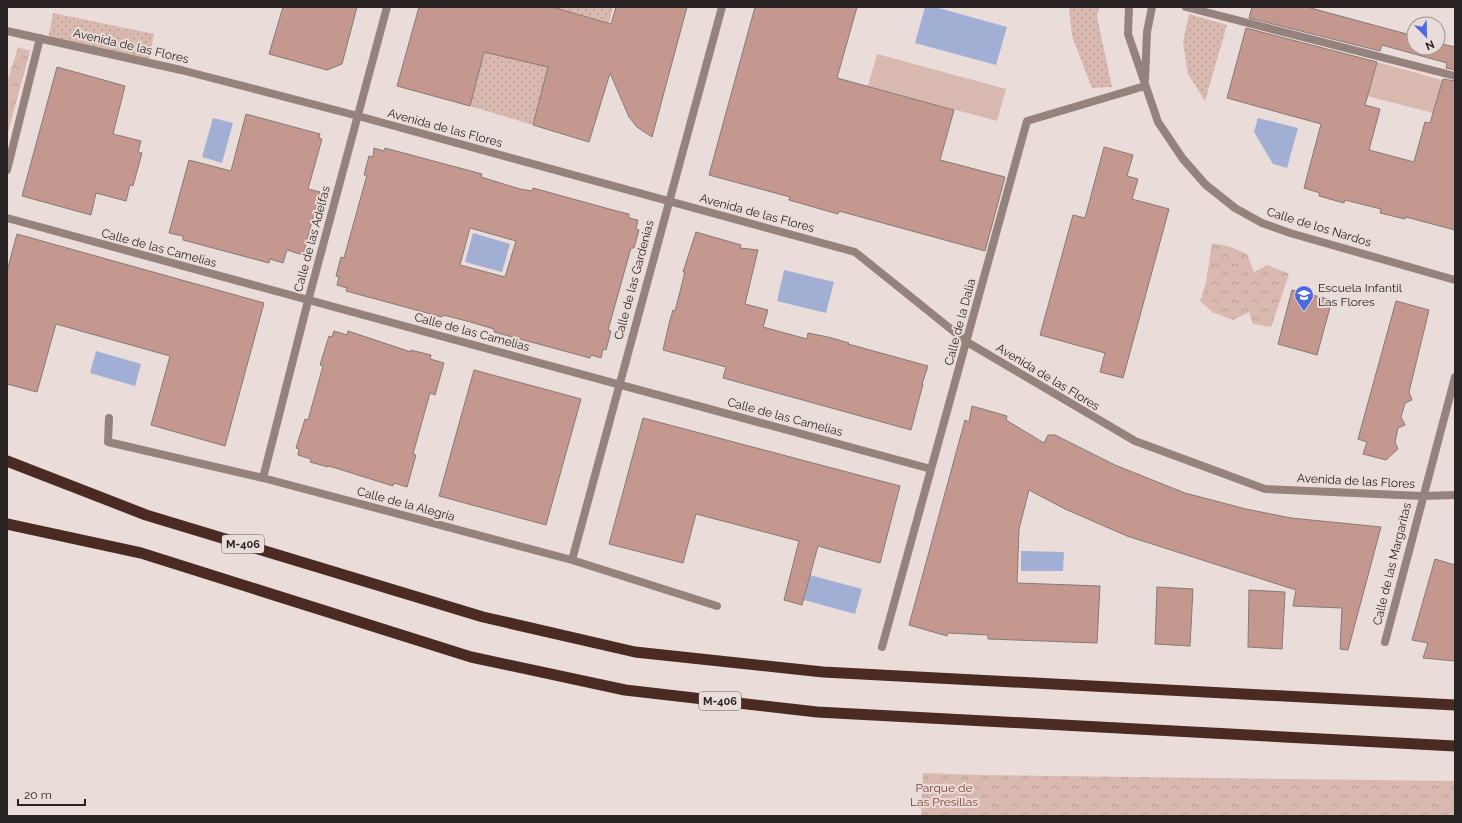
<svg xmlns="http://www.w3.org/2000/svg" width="1462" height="823" font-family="Raleway,sans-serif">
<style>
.grass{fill:url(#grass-dots)}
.park{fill:url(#park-crowns)}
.pitch{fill:#d9b8b0}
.water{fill:#a2afd4}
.building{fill:#c4988e;stroke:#867976;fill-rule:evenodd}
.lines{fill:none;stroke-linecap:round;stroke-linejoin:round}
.pedestrian{stroke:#95827d;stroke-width:8}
.minor{stroke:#95827d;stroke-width:8}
.trunk{stroke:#4b2a23;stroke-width:11}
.labels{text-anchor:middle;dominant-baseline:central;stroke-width:4;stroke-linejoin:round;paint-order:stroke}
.shield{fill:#eadcd8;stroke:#625a59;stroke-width:1}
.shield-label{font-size:11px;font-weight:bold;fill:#282322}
.street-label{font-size:12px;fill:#282322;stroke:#eadcd8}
.poi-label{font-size:12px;fill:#282322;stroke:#eadcd8;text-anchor:start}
.park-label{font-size:12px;fill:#7b3f33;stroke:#eadcd8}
</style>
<defs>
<pattern id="grass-dots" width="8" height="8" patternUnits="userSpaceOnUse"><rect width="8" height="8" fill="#d9b8b0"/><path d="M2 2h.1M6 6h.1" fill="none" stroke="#ba9e97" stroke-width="1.8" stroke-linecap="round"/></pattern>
<pattern id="park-crowns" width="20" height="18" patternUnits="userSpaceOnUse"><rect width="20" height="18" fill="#d9b8b0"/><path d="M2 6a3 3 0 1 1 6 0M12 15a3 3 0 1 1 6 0" fill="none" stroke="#ba9e97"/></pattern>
</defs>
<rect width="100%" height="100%" fill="#eadcd8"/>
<path class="grass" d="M552 7H613L609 23Z
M1069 7H1099L1097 17 1112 87 1092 88 1072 36Z
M53 13 154 34 149 62 48 40Z
M1189 14 1227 25 1205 101 1188 74 1183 42Z
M484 52 548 67 533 125 470 106Z"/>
<path class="park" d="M18 47 30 51 7 136V83Z
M1212 243 1228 246 1247 254 1254 272 1267 265 1289 274 1271 327 1253 324 1249 312 1233 320 1212 312 1200 301 1206 283Z
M923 773 979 775 1455 781V816H921Z"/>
<path class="pitch" d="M877 54 1006 89 997 121 868 86Z
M1377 62 1442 80 1433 113 1367 96Z"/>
<path class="water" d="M925 7H935L1007 27 996 65 915 43Z
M213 118 233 123 222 163 202 157Z
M1258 118 1298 128 1287 168 1273 164 1254 132Z
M473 233 510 244 502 272 465 262Z
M784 270 834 282 826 313 777 301Z
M96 351 141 364 135 386 90 373Z
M1021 551 1064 552 1063 571H1021Z
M810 575 862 589 855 614 804 600Z"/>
<path class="building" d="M283 7H357L342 64 327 70 269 54Z
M419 7H552L611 24 616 7H687L652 137 637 127 629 117 610 73 589 142 533 125 548 67 484 52 470 106 397 86Z
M755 7H857L837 78 954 110 940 160 1005 177 985 251 839 211 838 214 789 200 790 197 709 175Z
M1252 7H1307L1414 36V48H1438V43L1455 47V70L1446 68 1447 63 1382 45 1380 51 1249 18Z
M1246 28 1377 62 1365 105 1380 109 1369 150 1414 162 1425 122 1430 123 1443 79 1455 81V230L1406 217 1405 219 1380 213 1381 209 1345 200 1344 203 1319 196 1320 193 1304 188 1321 124 1227 98Z
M57 67 125 86 113 134 141 141 138 152 142 153 133 186 130 185 126 201 96 193 91 215 22 196Z
M246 114 320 134 319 138 322 139 308 189 320 192 303 255 287 250 283 263 270 259 269 263 183 240V236L169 233 189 160 231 171Z
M1104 147 1133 155 1127 176 1138 179 1132 199 1169 209 1123 378 1100 372 1105 353 1040 335 1073 215 1085 218Z
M374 148 384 151 385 148 482 174 481 177 520 189 532 191 533 188 613 210 629 214V218L638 220 636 229 639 230 634 248H631L608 330 611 331 606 350 603 349 601 358 591 355 590 358 494 332V329L467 321 443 315 442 317 346 291 347 288 337 285 339 277 336 276 341 257 344 258 367 175H364L369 156 373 157ZM470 228 516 241 505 277 460 265Z
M696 232 741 245 740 248 758 250 745 304 768 310 763 327 807 339 808 333 828 337 849 343 848 344 928 366 922 384H923L911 430 723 378 726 367 663 350 670 320 673 310 675 311 685 272H683Z
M17 234 264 303 225 446 151 425 170 356 56 324 37 392 7 384V271Z
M1292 290 1332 300 1317 355 1278 344Z
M1396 301 1429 310 1409 392 1412 400 1405 403 1401 417 1405 425 1398 428 1395 442 1398 449 1386 460 1363 454 1367 442 1358 439Z
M334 331 347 335 348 331 411 352V350L431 355 430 359 444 363 435 395 430 393 413 454 416 455 407 487 394 483 393 486 329 466 328 467 310 462 311 459 298 455 299 449 296 448 305 419 308 420 315 395 323 366 320 365 329 336 332 337Z
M474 370 581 399 546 525 439 496Z
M972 406 1007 416 1006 420 1044 443 1048 435H1055L1115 465 1185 493 1246 509 1291 518 1381 527 1348 650 1340 649 1342 608 1293 606 1296 590 1127 536 1065 509 1029 490 1019 529 1017 583 1100 586 1097 643 988 639V635L948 633 947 636 909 625 965 420 969 422Z
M643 418 900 486 880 563 818 546 802 605 784 600 799 541 696 514 683 563 609 544Z
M1435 559 1455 565V661L1423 658 1428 643 1412 640Z
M1157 587 1193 589 1190 646 1155 644Z
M1249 590 1285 592 1282 649 1248 647Z"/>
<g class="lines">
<path class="pedestrian" d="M1186 7 1455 76
M7 31 181 70
M7 170 40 38
M7 218C315 303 623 385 931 469
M882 647 1027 121 1145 86"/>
<path class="minor" d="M1129 7 1128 34 1158 122 1183 159 1206 185 1235 208 1262 223 1290 233 1455 280
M181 70 358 116 855 252 967 342 1135 441 1265 489 1422 496 1455 495
M1145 80 1147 32 1152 7
M109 418 108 442 263 478 572 560 717 606
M263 478 308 301 387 7
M572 560 722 7
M1385 642 1455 377"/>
<path class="trunk" d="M7 461 146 515 483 617 635 652 823 672 1455 705
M7 524 141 553 471 657 625 690 817 712 1455 746"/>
</g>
<defs>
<symbol id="school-pin" viewBox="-11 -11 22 30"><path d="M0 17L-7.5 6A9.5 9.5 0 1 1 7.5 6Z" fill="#4d6ade" stroke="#eadcd8"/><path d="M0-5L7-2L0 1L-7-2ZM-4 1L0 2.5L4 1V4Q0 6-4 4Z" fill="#fff"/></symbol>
</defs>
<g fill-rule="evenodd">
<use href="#school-pin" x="1293" y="284" width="22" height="30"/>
</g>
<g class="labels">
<g class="shield">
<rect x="222" y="535" width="42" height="18" rx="3"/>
<rect x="699" y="692" width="42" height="18" rx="3"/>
</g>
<g class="shield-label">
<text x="243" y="544">M-406</text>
<text x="720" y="701">M-406</text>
</g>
<g class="street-label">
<text transform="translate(131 46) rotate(13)">Avenida de las Flores</text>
<text transform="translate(445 128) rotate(15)">Avenida de las Flores</text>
<text transform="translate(757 213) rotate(15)">Avenida de las Flores</text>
<text transform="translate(1319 227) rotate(17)">Calle de los Nardos</text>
<text transform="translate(312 239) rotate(-75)">Calle de las Adelfas</text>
<text transform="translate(159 248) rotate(15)">Calle de las Camelias</text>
<text transform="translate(634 280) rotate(-75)">Calle de las Gardenias</text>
<text transform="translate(960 322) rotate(-75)">Calle de la Dalia</text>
<text transform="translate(472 332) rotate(15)">Calle de las Camelias</text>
<text transform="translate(1048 377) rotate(31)">Avenida de las Flores</text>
<text transform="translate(785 417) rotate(15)">Calle de las Camelias</text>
<text transform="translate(1356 481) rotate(3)">Avenida de las Flores</text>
<text transform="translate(406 504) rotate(15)">Calle de la Alegría</text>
<text transform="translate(1392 564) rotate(-76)">Calle de las Margaritas</text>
</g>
<g class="poi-label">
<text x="1318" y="288">Escuela Infantil<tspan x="1318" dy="14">Las Flores</tspan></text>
</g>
<g class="park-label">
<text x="944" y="788">Parque de<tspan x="944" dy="14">Las Presillas</tspan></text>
</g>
</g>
<rect width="1462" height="823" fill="none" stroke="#282322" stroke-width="16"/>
<g transform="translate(1426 36) rotate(157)"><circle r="19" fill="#eadcd8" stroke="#9c928f"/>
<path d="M0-3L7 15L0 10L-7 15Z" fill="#4d6ade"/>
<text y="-6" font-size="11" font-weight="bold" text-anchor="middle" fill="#282322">N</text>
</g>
<path d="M18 799v6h67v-6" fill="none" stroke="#282322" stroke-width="2"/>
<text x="24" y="799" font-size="12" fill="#282322" stroke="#eadcd8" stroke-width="3" paint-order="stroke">20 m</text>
</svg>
